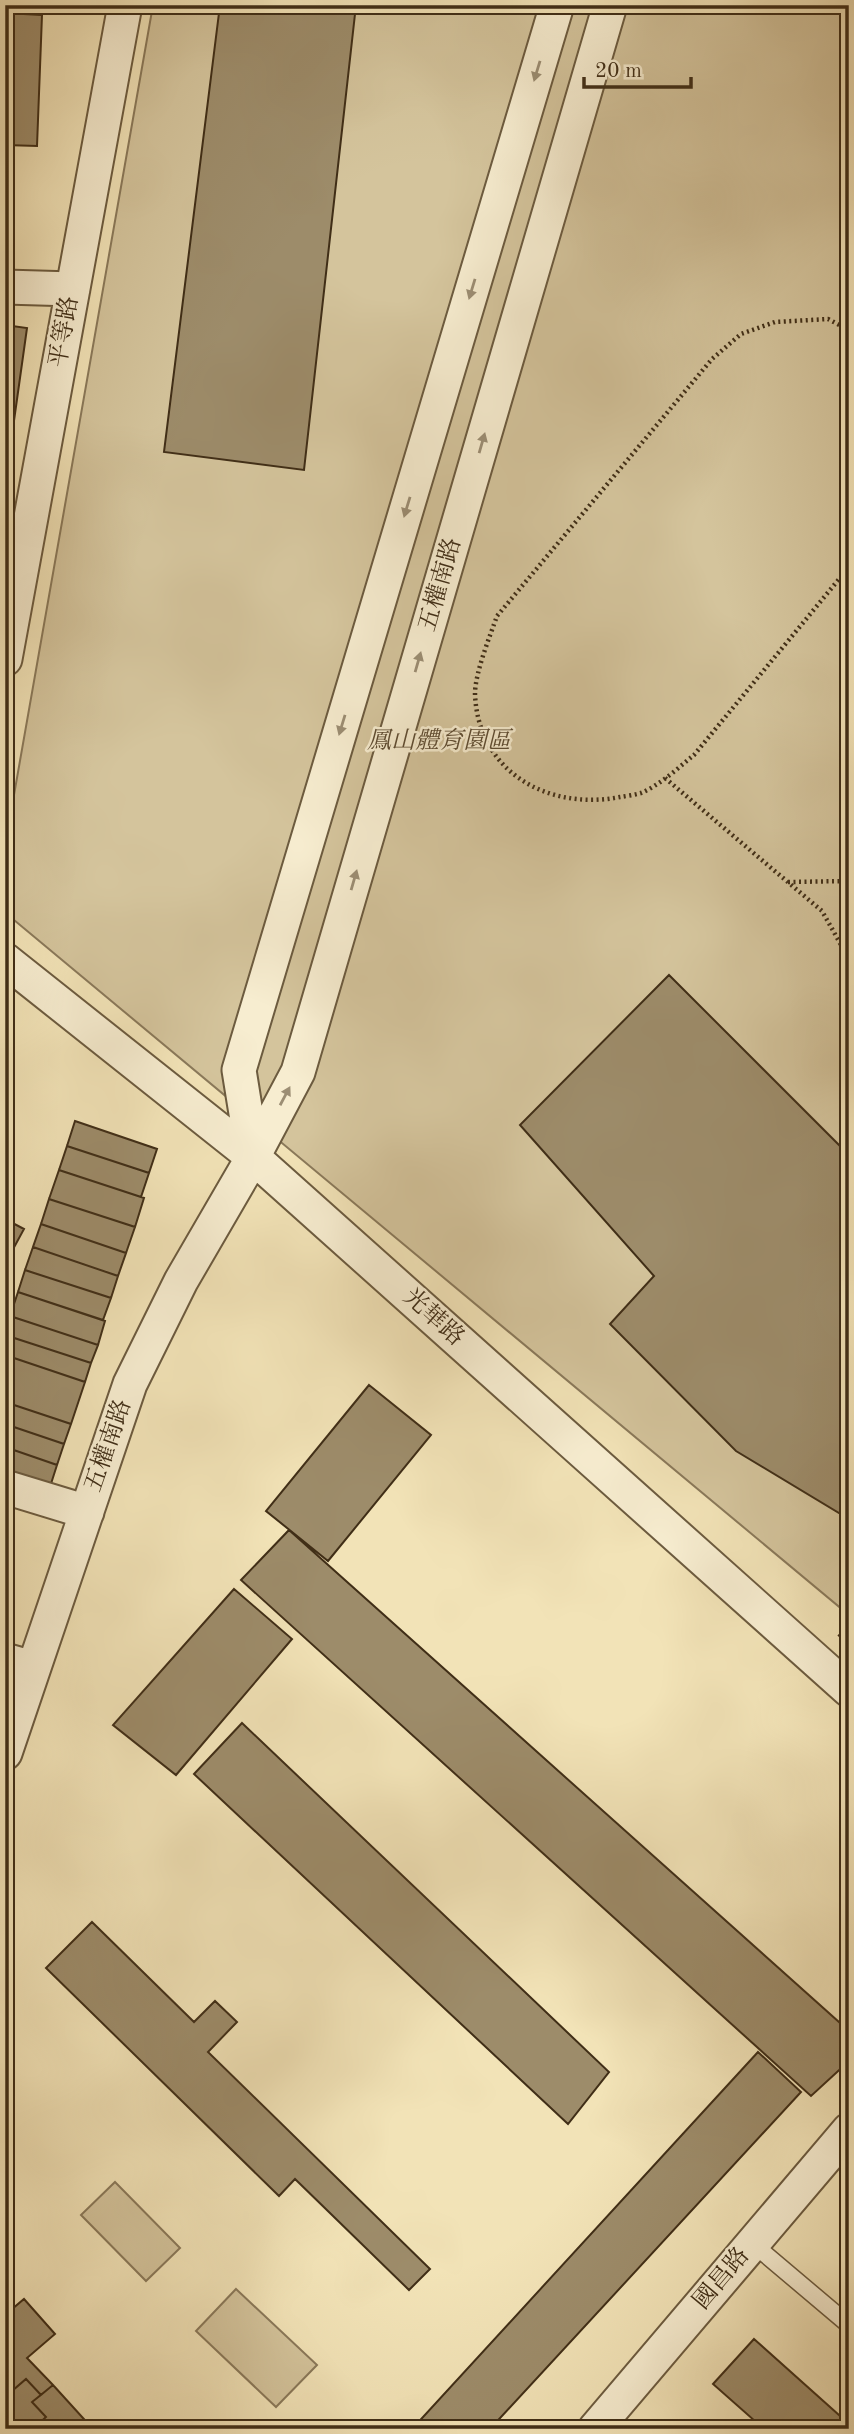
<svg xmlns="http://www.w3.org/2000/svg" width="854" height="2434" font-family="'Old Standard TT','Noto Serif TC',serif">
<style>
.green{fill:#d4c49c;stroke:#8a795a;stroke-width:2}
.building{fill:#9d8c6a;stroke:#402e17;stroke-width:2}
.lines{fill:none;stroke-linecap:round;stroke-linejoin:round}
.service-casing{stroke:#6c5b3f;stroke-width:19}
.minor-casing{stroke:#6c5b3f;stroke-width:37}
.path{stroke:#402e17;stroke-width:4.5;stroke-dasharray:2 3.5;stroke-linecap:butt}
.service{stroke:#f7edd0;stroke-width:16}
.minor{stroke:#f7edd0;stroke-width:33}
.oneway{fill:#9c8e74}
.labels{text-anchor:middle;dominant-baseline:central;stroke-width:5;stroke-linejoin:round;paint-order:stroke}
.street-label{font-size:24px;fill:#402e17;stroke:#f7edd0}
.park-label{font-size:24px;font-style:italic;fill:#5e4c32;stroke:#f7edd0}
</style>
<rect width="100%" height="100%" fill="#f2e3b7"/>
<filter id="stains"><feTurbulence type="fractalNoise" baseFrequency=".00286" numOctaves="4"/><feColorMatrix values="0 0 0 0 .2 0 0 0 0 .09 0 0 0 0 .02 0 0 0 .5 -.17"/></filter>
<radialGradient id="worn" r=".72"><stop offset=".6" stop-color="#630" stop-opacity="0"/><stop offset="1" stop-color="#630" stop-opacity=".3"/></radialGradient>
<path class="green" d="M153 5H849V1615L8 915 5 898V846Z
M115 2182 180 2248 146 2281 81 2215Z
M236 2289 317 2365 276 2407 196 2331Z"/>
<path class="building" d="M220 5H356L304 470 164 452Z
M5 13 42 15 37 146 5 145Z
M5 325 27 328 13 428 5 427Z
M5 427 13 428 5 484Z
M669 975 849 1155V1512L844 1516 736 1451 610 1324 654 1276 520 1125Z
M75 1121 157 1149 149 1173 67 1146Z
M67 1146 149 1173 141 1197 59 1170Z
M59 1170 144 1198 135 1227 49 1199Z
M49 1199 135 1227 126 1253 41 1224Z
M5 1219 24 1229 5 1264Z
M41 1224 126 1253 118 1276 33 1247Z
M33 1247 118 1276 111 1298 25 1270Z
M25 1270 111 1298 103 1320 18 1292Z
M18 1292 105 1321 98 1345 10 1316Z
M10 1316 98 1345 91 1363 5 1335Z
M5 1335 91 1363 85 1382 5 1355Z
M5 1355 85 1382 71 1424 5 1402Z
M369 1385 431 1435 328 1561 266 1511Z
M5 1402 71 1424 64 1444 5 1424Z
M5 1424 64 1444 57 1465 5 1447Z
M5 1447 57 1465 49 1490 5 1475Z
M289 1530 849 2031V2061L811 2096 241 1580Z
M234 1589 292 1639 176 1775 113 1725Z
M242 1723 609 2072 568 2124 194 1774Z
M92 1922 194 2022 215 2001 237 2022 208 2052 430 2269 409 2290 295 2179 279 2196 46 1968Z
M758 2052 801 2092 490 2429H412Z
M24 2299 55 2334 27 2358 53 2385 41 2395 26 2379 5 2397V2315Z
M754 2339 849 2424V2429H764L713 2384Z
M26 2379 41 2395 32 2402 46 2417 33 2429H5V2397Z
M53 2385 93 2429H33L46 2417 32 2402Z"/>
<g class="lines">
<defs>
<path id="service" d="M752 2243 849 2325"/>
<path id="minor" d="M5 287 73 289
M5 659 125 5
M5 960 253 1157 849 1690
M253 1157 239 1070 557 5
M5 1487 87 1512
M5 1660 33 1668
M5 1753 130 1384 181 1281 253 1157 298 1072 610 5
M595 2429 849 2130"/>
</defs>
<use href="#service" class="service-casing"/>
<use href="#minor" class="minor-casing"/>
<path class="path" d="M849 330 828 319 775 322 741 334 712 359 497 616C490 636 475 673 475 694 478 772 548 811 620 797 626 796 634 795 641 793 660 785 678 768 694 755L849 567
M665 778 822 911 849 959
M788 882 849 881
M839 1637 849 1627"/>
<use href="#service" class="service"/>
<use href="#minor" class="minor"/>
</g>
<defs><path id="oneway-solid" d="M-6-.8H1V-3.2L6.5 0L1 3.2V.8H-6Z" transform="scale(1.75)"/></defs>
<g class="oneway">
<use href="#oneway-solid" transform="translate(537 71) rotate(107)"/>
<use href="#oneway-solid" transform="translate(472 289) rotate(107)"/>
<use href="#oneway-solid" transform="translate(482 443) rotate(-74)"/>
<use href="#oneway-solid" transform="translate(407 507) rotate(107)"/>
<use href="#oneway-solid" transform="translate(418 662) rotate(-74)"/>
<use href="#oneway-solid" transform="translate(342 725) rotate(107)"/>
<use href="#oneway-solid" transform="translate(354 880) rotate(-74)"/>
<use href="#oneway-solid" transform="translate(285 1096) rotate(-62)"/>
</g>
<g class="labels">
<g class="street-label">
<text transform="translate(65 332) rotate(-80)">平等路</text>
<text transform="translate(441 585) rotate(-74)">五權南路</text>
<text transform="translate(433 1318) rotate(42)">光華路</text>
<text transform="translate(109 1446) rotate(-71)">五權南路</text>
<text transform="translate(722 2279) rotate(-50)">國昌路</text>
</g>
<g class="park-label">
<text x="439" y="742">鳳山體育園區</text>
</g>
</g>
<rect width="854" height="2434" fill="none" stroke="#f2e3b7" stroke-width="28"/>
<rect x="7" y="7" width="840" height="2420" fill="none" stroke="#402e17" stroke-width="3.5"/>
<rect x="14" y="14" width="826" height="2406" fill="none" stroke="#402e17" stroke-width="2"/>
<path d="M584 77v10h107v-10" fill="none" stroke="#402e17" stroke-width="3.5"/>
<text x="595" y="77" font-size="21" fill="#402e17" stroke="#f7edd0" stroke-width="5" paint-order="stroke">20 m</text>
<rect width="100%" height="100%" filter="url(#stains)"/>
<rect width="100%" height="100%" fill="url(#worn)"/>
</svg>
